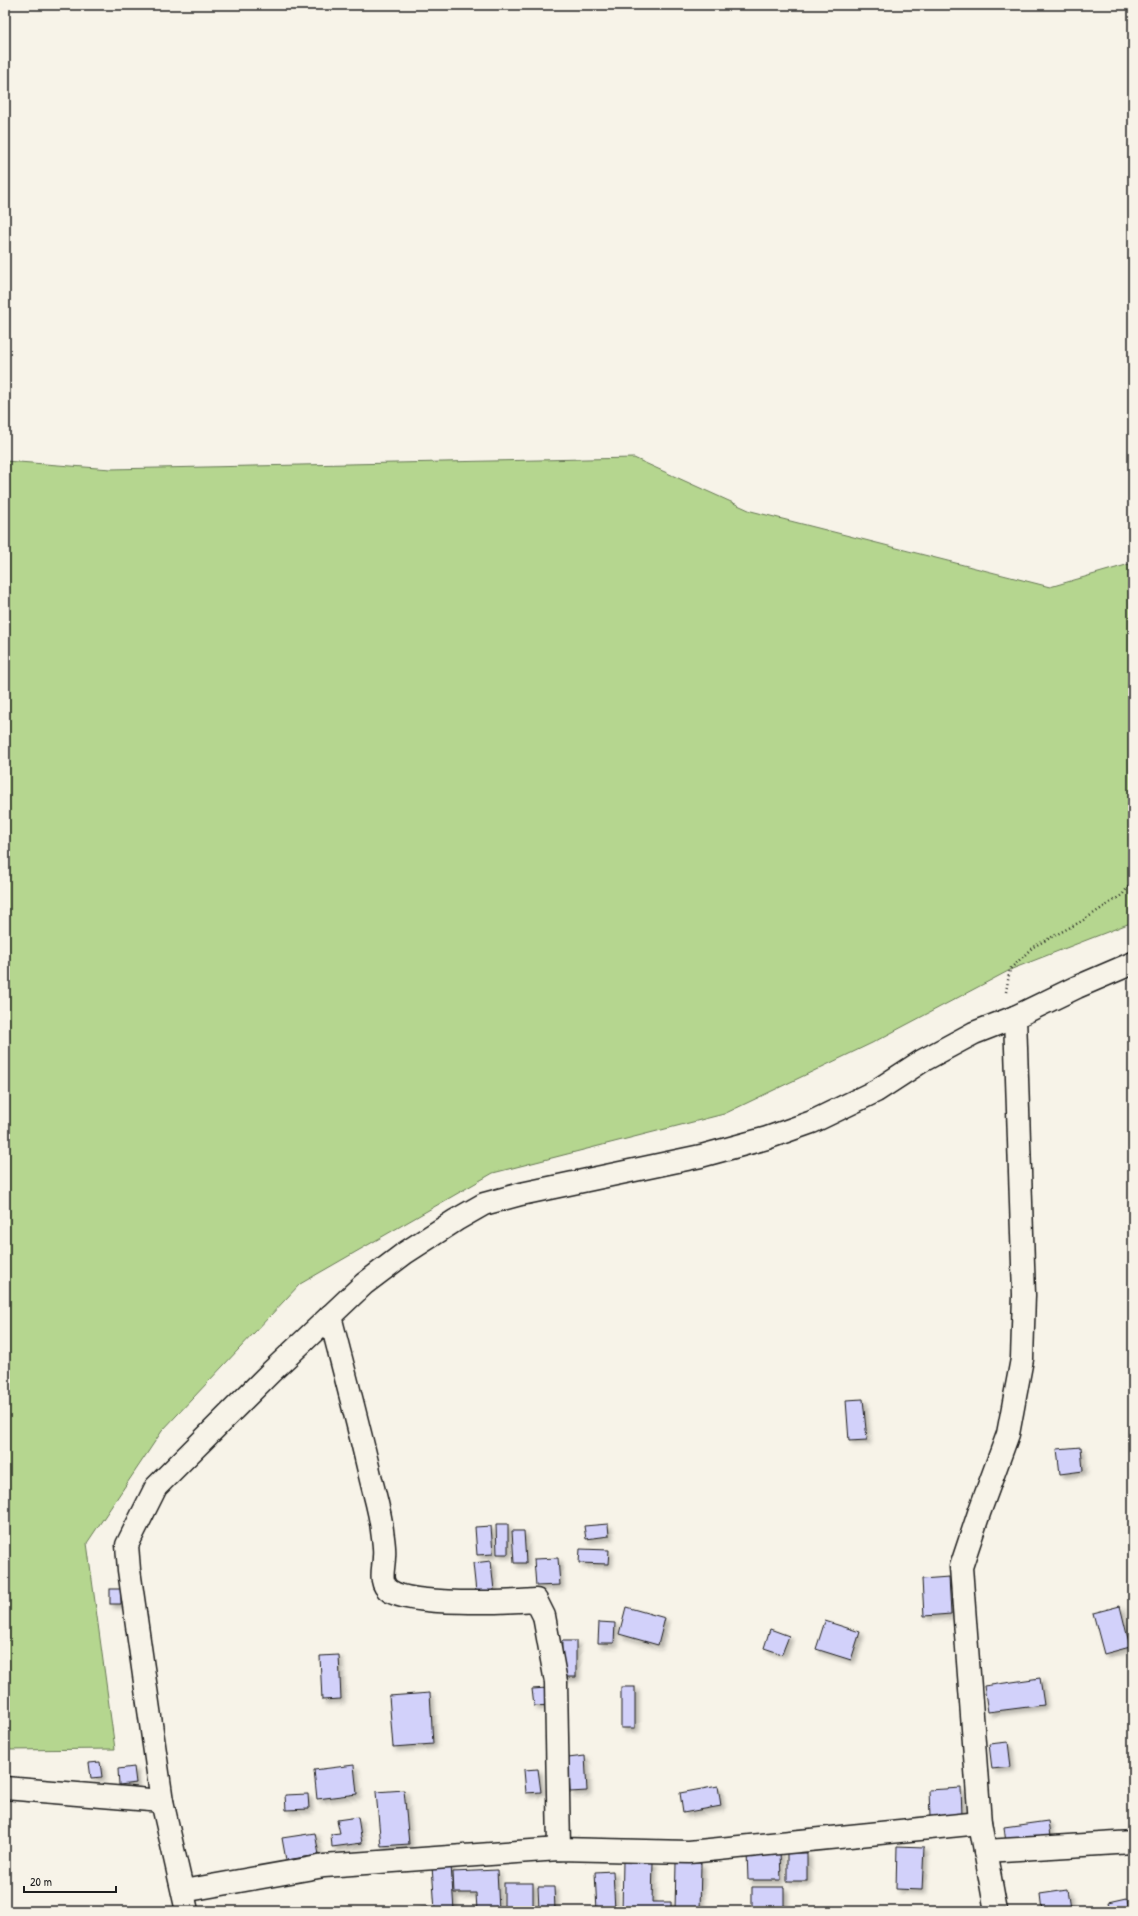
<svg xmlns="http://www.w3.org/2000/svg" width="1138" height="1916" font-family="'Patrick Hand',sans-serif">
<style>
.green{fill:#b5d68f;stroke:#687956}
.building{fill:#d2d1fa;stroke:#1c1c1c;filter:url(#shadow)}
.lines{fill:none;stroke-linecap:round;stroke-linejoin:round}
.minor-casing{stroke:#1c1c1c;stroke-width:25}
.path{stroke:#1c1c1c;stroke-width:2.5;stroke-dasharray:1 3;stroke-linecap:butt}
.minor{stroke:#f7f3e8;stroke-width:22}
</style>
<defs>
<filter id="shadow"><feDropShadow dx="3.5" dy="3.5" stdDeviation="2" flood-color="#0004"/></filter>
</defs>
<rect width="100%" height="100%" fill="#f7f3e8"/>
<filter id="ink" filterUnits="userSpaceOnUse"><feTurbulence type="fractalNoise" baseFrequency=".025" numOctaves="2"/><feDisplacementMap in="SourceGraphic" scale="8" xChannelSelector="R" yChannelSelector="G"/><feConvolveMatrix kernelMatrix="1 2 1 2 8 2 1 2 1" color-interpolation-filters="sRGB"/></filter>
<g filter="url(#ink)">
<path class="green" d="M 634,458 L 751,511 L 1050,587 L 1133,563 L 1133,922 L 1012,969 L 872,1043 L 724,1114 L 493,1173 L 300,1284 L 162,1431 L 87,1543 L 115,1749 L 5,1750 L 5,461 L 111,469 Z"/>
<g class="building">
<path d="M 863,1399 L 867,1440 L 849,1441 L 846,1400 Z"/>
<path d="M 1081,1447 L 1083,1471 L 1060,1474 L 1057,1449 Z"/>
<path d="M 496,1524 L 508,1524 L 508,1554 L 497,1554 Z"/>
<path d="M 608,1524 L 609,1536 L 586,1539 L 584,1526 Z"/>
<path d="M 491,1526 L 493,1554 L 477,1555 L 475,1527 Z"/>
<path d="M 512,1531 L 524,1531 L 526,1563 L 514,1563 Z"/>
<path d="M 580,1549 L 609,1550 L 608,1564 L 579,1563 Z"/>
<path d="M 558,1558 L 560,1585 L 536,1586 L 534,1559 Z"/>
<path d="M 491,1561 L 494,1591 L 476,1592 L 473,1563 Z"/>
<path d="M 949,1577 L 951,1614 L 924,1616 L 922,1579 Z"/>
<rect x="110" y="1589" width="11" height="15"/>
<path d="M 1120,1606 L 1130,1647 L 1104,1654 L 1093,1613 Z"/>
<path d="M 626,1607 L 665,1618 L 658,1645 L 619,1634 Z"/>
<path d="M 825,1621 L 860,1632 L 851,1660 L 816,1649 Z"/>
<path d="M 599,1622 L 615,1623 L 614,1643 L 598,1643 Z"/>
<path d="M 770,1629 L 789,1636 L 782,1654 L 764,1648 Z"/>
<path d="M 562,1641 L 576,1641 L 576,1677 L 561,1677 Z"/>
<path d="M 339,1655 L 341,1699 L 322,1700 L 320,1656 Z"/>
<path d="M 1040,1678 L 1044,1705 L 988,1712 L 984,1686 Z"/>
<rect x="621" y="1687" width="14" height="41"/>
<path d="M 548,1688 L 550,1705 L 534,1706 L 532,1689 Z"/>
<path d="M 430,1693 L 433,1744 L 393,1747 L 389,1696 Z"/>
<path d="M 1008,1742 L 1011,1767 L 992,1769 L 989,1744 Z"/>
<path d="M 585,1756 L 587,1791 L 570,1792 L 568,1758 Z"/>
<path d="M 100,1762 L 102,1777 L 91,1778 L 89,1763 Z"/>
<path d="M 354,1765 L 357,1794 L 317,1799 L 314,1770 Z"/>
<path d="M 134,1767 L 136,1783 L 119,1785 L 118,1769 Z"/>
<path d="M 538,1769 L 541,1792 L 526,1793 L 524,1770 Z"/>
<path d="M 718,1786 L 721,1806 L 683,1813 L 680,1793 Z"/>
<path d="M 961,1788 L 962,1816 L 930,1817 L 929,1790 Z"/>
<path d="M 404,1790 L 409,1844 L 381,1846 L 376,1792 Z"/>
<path d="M 308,1794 L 309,1809 L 286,1810 L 285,1795 Z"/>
<path d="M 358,1817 L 362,1843 L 332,1847 L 331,1834 L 340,1833 L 337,1820 Z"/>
<path d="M 1048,1821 L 1050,1837 L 1006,1843 L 1004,1827 Z"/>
<path d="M 315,1833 L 319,1855 L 286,1860 L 282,1838 Z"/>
<path d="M 897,1846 L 924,1847 L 922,1890 L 896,1889 Z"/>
<path d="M 747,1851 L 780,1851 L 781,1880 L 748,1880 Z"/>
<rect x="787" y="1853" width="20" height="28"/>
<path d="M 623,1862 L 653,1862 L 652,1902 L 671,1902 L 671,1911 L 622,1911 Z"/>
<path d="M 676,1863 L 701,1863 L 700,1911 L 675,1911 Z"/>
<path d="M 451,1865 L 454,1911 L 435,1911 L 432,1866 Z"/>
<path d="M 497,1870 L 499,1911 L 477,1911 L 476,1893 L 454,1893 L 453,1872 Z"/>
<path d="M 613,1871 L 615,1911 L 597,1911 L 595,1872 Z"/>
<rect x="504" y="1883" width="29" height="26"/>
<path d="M 538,1887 L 554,1887 L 555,1910 L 539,1910 Z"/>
<path d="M 752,1887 L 784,1887 L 784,1908 L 752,1909 Z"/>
<path d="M 1067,1890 L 1070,1910 L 1042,1911 L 1040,1894 Z"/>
<path d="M 1127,1898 L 1129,1911 L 1111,1911 L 1109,1902 Z"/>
<path d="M 428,1907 L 429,1911 L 398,1911 Z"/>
</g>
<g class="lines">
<g class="minor-casing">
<g id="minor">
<path d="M 330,1316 C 343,1367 357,1419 369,1471 C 373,1490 380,1510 382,1530 C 383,1539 385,1548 384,1557 C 384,1568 378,1583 390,1591 C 412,1606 507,1602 536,1600 L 544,1616 L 556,1682 L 559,1849"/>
<path d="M 5,1788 L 162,1801"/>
<path d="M 985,1851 L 1133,1842"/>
<path d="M 183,1891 L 324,1866 L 559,1849 L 689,1852 L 980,1823"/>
<path d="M 187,1911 L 162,1801 L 129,1570 L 127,1545 L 156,1487 L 271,1372 L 364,1284 L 405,1253 L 456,1220 L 484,1204 L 521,1194 L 701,1156 L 767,1138 L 812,1122 L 876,1091 L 922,1061 L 974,1033 L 1015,1017 L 1077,987 L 1133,963"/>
<path d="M 996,1911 L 980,1823 L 961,1567 L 979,1513 L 1008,1434 L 1022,1359 L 1024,1295 L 1015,1017"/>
</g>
</g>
<path class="path" d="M 1006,992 L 1010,969 L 1033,947 L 1082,921 L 1122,895 L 1133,881"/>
<use href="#minor" class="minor"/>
</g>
</g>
<rect width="1138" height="1916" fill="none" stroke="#f7f3e8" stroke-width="20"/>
<rect x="10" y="10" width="1118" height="1896" fill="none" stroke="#1c1c1c" stroke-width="1.5" filter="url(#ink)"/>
<path d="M24 1886v6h92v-6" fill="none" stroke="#1c1c1c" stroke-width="2"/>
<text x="30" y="1886" font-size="12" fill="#1c1c1c" stroke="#f7f3e8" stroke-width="3" paint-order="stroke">20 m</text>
</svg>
